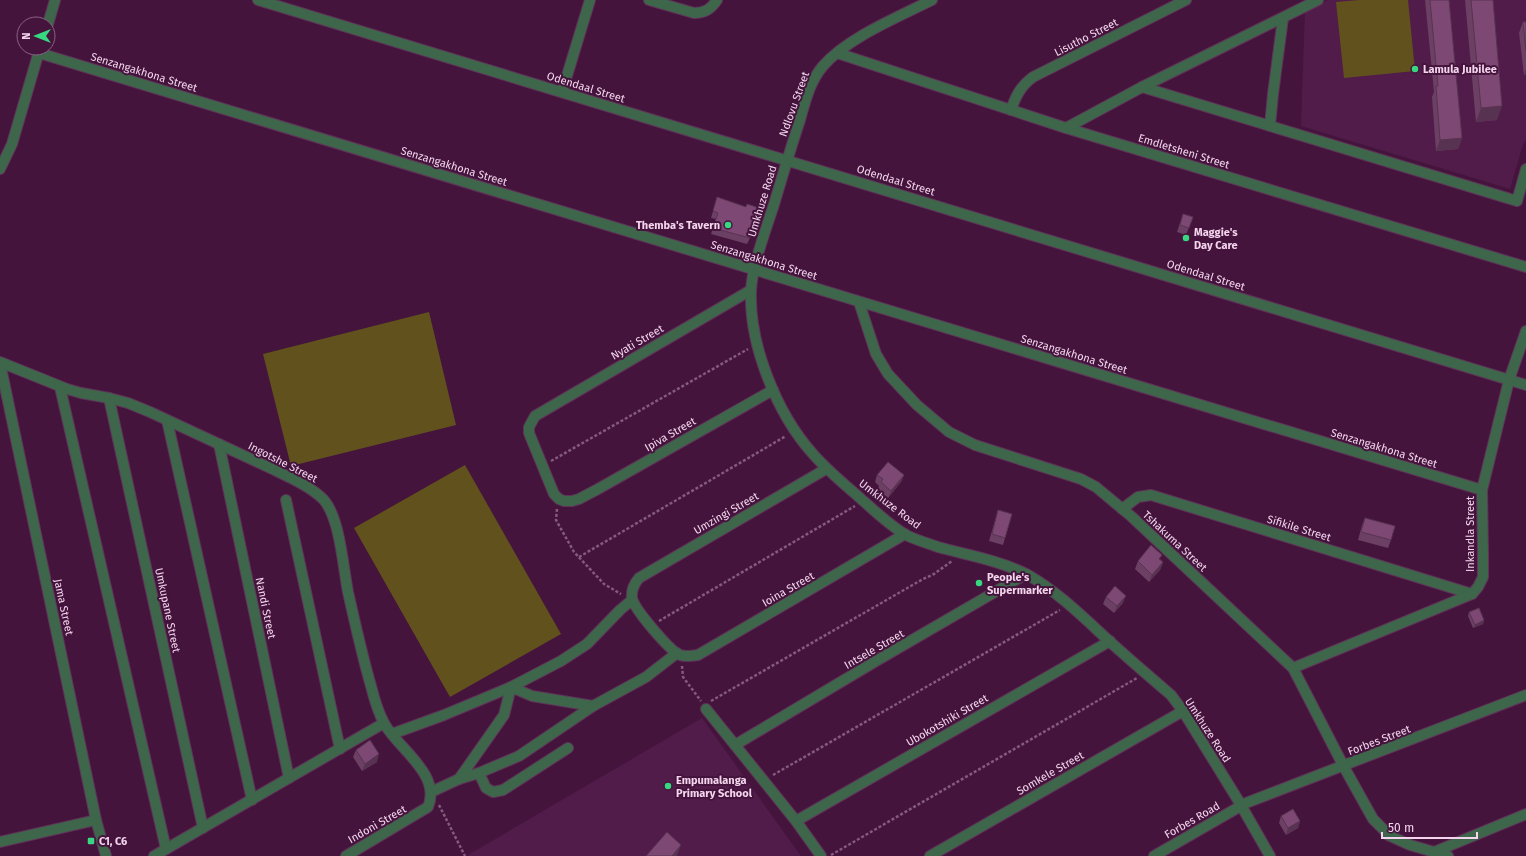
<svg xmlns="http://www.w3.org/2000/svg" width="1526" height="856" font-family="'Fira Sans',sans-serif">
<style>
.built{fill:#511c4a}
.pitch{fill:#61521d}
.lines{fill:none;stroke-linecap:round;stroke-linejoin:round}
.minor-casing{stroke:#603359;stroke-width:12}
.path{stroke:#845a7d;stroke-width:2.5;stroke-dasharray:3 2;stroke-linecap:butt}
.minor{stroke:#3d664a;stroke-width:10}
.wall{fill:#6c3f64}
.shaded-wall{fill:#583351}
.building{fill:#7d4974;stroke:#583351}
.poi-dot{fill:#38d880;stroke:#44143d;stroke-width:1.5}
.labels{text-anchor:middle;stroke-width:4;stroke-linejoin:round;paint-order:stroke}
.street-label{font-size:11px;fill:#f4d5ed;stroke:#44143d}
.poi-label{font-size:11px;font-weight:bold;fill:#f4d5ed;stroke:#44143d;text-anchor:start}
</style>
<rect width="100%" height="100%" fill="#44143d"/>
<g class="built">
<path d="M 1328,0 L 1526,0 L 1526,140 L 1523,144 L 1510,189 L 1301,126 L 1305,11 Z"/>
<path d="M 702,718 L 801,856 L 469,856 L 468,855 Z"/>
</g>
<g class="pitch">
<path d="M 1359,0 L 1408,0 L 1415,71 L 1344,78 L 1336,2 Z"/>
<path d="M 429,312 L 456,425 L 291,466 L 263,354 Z"/>
<path d="M 465,465 L 561,634 L 450,697 L 354,528 Z"/>
</g>
<g class="lines">
<g class="minor-casing">
<g id="minor">
<path d="M 258,0 L 1526,385"/>
<path d="M 649,0 L 694,13 C 705,13 711,9 717,0"/>
<path d="M 932,0 C 898,17 847,38 823,66 C 810,81 805,102 800,120 C 791,147 783,174 775,201 C 767,227 752,265 751,291 C 749,345 777,414 813,454 C 827,470 844,484 860,498 C 874,510 889,525 906,535 C 916,540 927,543 938,547 C 967,555 1002,561 1028,575 C 1058,592 1083,617 1108,640 C 1129,659 1150,677 1171,695 L 1183,711 L 1238,800 L 1270,856"/>
<path d="M 48,24 L 55,0"/>
<path d="M 39,53 L 1482,490"/>
<path d="M 837,53 L 1066,128 L 1526,267"/>
<path d="M 1142,87 L 1517,201 L 1526,169"/>
<path d="M 562,92 L 590,0"/>
<path d="M 1011,110 C 1016,95 1021,86 1033,77 L 1186,0"/>
<path d="M 1270,126 L 1273,94 L 1283,18"/>
<path d="M 1066,128 L 1142,87 L 1318,0"/>
<path d="M 0,169 L 12,144 L 40,48"/>
<path d="M 751,290 L 535,416 L 529,427 L 529,433 L 554,494 L 559,499 L 564,501 L 572,501 L 579,499 L 598,489 L 773,390"/>
<path d="M 859,302 L 876,354 L 888,374 L 917,405 L 949,432 L 975,445 L 1081,479 L 1096,487 L 1132,517 L 1293,668 L 1344,767 L 1373,819 L 1383,829 L 1388,835 L 1410,845 L 1448,856"/>
<path d="M 0,362 L 67,389 L 81,393 L 109,398 L 128,403 L 150,412 C 189,430 227,448 266,466 C 284,475 309,485 323,499 C 340,517 343,567 348,592 C 355,623 362,655 371,686 C 374,698 378,712 384,723 C 397,748 442,774 428,807 L 346,856"/>
<path d="M 0,363 L 96,820 L 106,856"/>
<path d="M 60,387 L 166,849"/>
<path d="M 109,398 L 203,828"/>
<path d="M 167,420 L 252,800"/>
<path d="M 219,444 L 289,778"/>
<path d="M 826,469 L 639,578 C 634,584 631,590 632,598 C 634,609 670,651 680,655 C 686,657 692,656 698,655 L 905,534"/>
<path d="M 286,500 L 340,749"/>
<path d="M 1122,509 L 1138,497 L 1151,495 L 1472,594"/>
<path d="M 1293,668 L 1472,594 L 1478,587 L 1483,577 L 1483,552 L 1482,490 L 1509,380 L 1526,331"/>
<path d="M 706,709 L 796,821 L 821,856"/>
<path d="M 392,734 L 444,715 L 511,687 L 561,661 L 587,644 L 620,610 L 632,600"/>
<path d="M 735,745 L 876,661 L 1026,574"/>
<path d="M 479,773 L 486,788 L 493,792 L 503,790 L 568,748"/>
<path d="M 459,779 L 504,715 L 511,687 L 532,696 L 593,706"/>
<path d="M 431,792 L 459,779 L 479,773 L 519,756 L 593,706 L 646,677 L 677,653"/>
<path d="M 796,821 L 1110,641"/>
<path d="M 0,842 L 96,820"/>
<path d="M 1434,852 L 1526,814"/>
<path d="M 154,856 L 384,723"/>
<path d="M 930,856 L 1183,711"/>
<path d="M 1154,856 L 1246,803 L 1526,695"/>
</g>
</g>
<g class="path">
<path d="M 551,461 L 748,349"/>
<path d="M 557,509 L 556,520 L 574,552 L 604,584 L 621,594"/>
<path d="M 579,557 L 786,436"/>
<path d="M 659,621 L 855,506"/>
<path d="M 682,666 L 683,677 L 701,701"/>
<path d="M 711,701 L 923,579 L 934,574 L 952,561"/>
<path d="M 773,775 L 1060,610"/>
<path d="M 439,805 L 465,856"/>
<path d="M 831,855 L 1137,678"/>
</g>
<use href="#minor" class="minor"/>
</g>
<g class="wall">
<path d="M 1425,0 L 1449,0 L 1462,138 L 1458,149 L 1436,151 L 1432,97 L 1434,92 Z"/>
<path d="M 1465,0 L 1493,0 L 1497,120 L 1476,122 Z"/>
<path d="M 1523,22 L 1526,22 L 1526,75 L 1524,75 L 1519,33 Z"/>
<path d="M 717,197 L 750,238 L 747,244 L 711,234 L 716,219 L 711,218 Z"/>
<path d="M 1183,214 L 1193,217 L 1186,235 L 1177,232 Z"/>
<path d="M 877,475 L 904,475 L 901,482 L 888,498 L 878,489 L 879,486 L 875,482 Z"/>
<path d="M 998,510 L 1005,538 L 1003,545 L 989,541 Z"/>
<path d="M 1365,518 L 1391,540 L 1388,548 L 1358,540 L 1362,525 Z"/>
<path d="M 1160,559 L 1163,562 L 1160,570 L 1149,582 L 1135,569 L 1138,561 Z"/>
<path d="M 1106,597 L 1123,603 L 1114,613 L 1103,604 Z"/>
<path d="M 1469,612 L 1484,620 L 1483,624 L 1473,628 L 1468,616 Z"/>
<path d="M 356,750 L 377,762 L 362,771 L 353,757 Z"/>
<path d="M 1281,816 L 1300,821 L 1298,828 L 1286,835 L 1279,823 Z"/>
</g>
<g class="shaded-wall">
<path d="M 1526,69 L 1526,75 L 1524,75 Z"/>
<path d="M 1502,106 L 1497,120 L 1476,122 L 1481,108 Z"/>
<path d="M 1462,138 L 1458,149 L 1436,151 L 1440,140 Z"/>
<path d="M 904,475 L 901,482 L 888,498 L 891,491 Z"/>
<path d="M 1163,562 L 1160,570 L 1149,582 L 1152,575 Z"/>
<path d="M 1126,596 L 1123,603 L 1114,613 L 1117,606 Z"/>
<path d="M 1484,620 L 1483,624 L 1473,628 L 1475,625 Z"/>
<path d="M 379,754 L 377,762 L 362,771 L 365,764 Z"/>
<path d="M 1300,821 L 1298,828 L 1286,835 L 1288,828 Z"/>
<path d="M 681,845 L 677,856 L 672,856 Z"/>
</g>
<g class="building">
<path d="M 1430,0 L 1449,0 L 1462,138 L 1440,140 L 1436,86 L 1438,86 Z"/>
<path d="M 1471,0 L 1493,0 L 1502,106 L 1481,108 Z"/>
<path d="M 1523,22 L 1526,22 L 1526,51 Z"/>
<path d="M 717,197 L 746,207 L 747,204 L 759,208 L 750,238 L 713,228 L 718,213 L 713,211 Z"/>
<path d="M 1183,214 L 1193,217 L 1189,228 L 1180,225 Z"/>
<path d="M 888,462 L 904,475 L 891,491 L 881,482 L 883,479 L 877,475 Z"/>
<path d="M 998,510 L 1012,514 L 1005,538 L 992,534 Z"/>
<path d="M 1365,518 L 1395,526 L 1391,540 L 1361,532 Z"/>
<path d="M 1151,545 L 1162,555 L 1159,559 L 1163,562 L 1152,575 L 1138,561 Z"/>
<path d="M 1115,586 L 1126,596 L 1117,606 L 1106,597 Z"/>
<path d="M 1479,608 L 1484,620 L 1475,625 L 1469,612 Z"/>
<path d="M 370,740 L 379,754 L 365,764 L 356,750 Z"/>
<path d="M 1293,809 L 1300,821 L 1288,828 L 1281,816 Z"/>
<path d="M 667,832 L 681,845 L 672,856 L 646,856 Z"/>
</g>
<g class="poi-dot">
<circle cx="1415" cy="69" r="4"/>
<circle cx="728" cy="225" r="4"/>
<circle cx="1186" cy="238" r="4"/>
<circle cx="979" cy="583" r="4"/>
<circle cx="668" cy="786" r="4"/>
<rect x="87" y="837" width="8" height="8" rx="2"/>
</g>
<g class="labels">
<g class="street-label">
<text transform="translate(1086 37) rotate(-27)" y="4">Lisutho Street</text>
<text transform="translate(144 72) rotate(17)" y="4">Senzangakhona Street</text>
<text transform="translate(586 87) rotate(17)" y="4">Odendaal Street</text>
<text transform="translate(794 104) rotate(-70)" y="4">Ndlovu Street</text>
<text transform="translate(1184 151) rotate(17)" y="4">Emdletsheni Street</text>
<text transform="translate(454 166) rotate(17)" y="4">Senzangakhona Street</text>
<text transform="translate(896 180) rotate(17)" y="4">Odendaal Street</text>
<text transform="translate(762 201) rotate(-73)" y="4">Umkhuze Road</text>
<text transform="translate(764 260) rotate(17)" y="4">Senzangakhona Street</text>
<text transform="translate(1206 275) rotate(17)" y="4">Odendaal Street</text>
<text transform="translate(637 342) rotate(-30)" y="4">Nyati Street</text>
<text transform="translate(1074 354) rotate(17)" y="4">Senzangakhona Street</text>
<text transform="translate(670 434) rotate(-30)" y="4">Ipiva Street</text>
<text transform="translate(1384 448) rotate(17)" y="4">Senzangakhona Street</text>
<text transform="translate(283 462) rotate(27)" y="4">Ingotshe Street</text>
<text transform="translate(890 504) rotate(37)" y="4">Umkhuze Road</text>
<text transform="translate(726 513) rotate(-30)" y="4">Umzingi Street</text>
<text transform="translate(1299 528) rotate(17)" y="4">Sifikile Street</text>
<text transform="translate(1470 534) rotate(-90)" y="4">Inkandla Street</text>
<text transform="translate(1175 541) rotate(43)" y="4">Tshakuma Street</text>
<text transform="translate(788 589) rotate(-30)" y="4">Ioina Street</text>
<text transform="translate(64 607) rotate(78)" y="4">Jama Street</text>
<text transform="translate(266 608) rotate(78)" y="4">Nandi Street</text>
<text transform="translate(168 610) rotate(78)" y="4">Umkupane Street</text>
<text transform="translate(874 649) rotate(-30)" y="4">Intsele Street</text>
<text transform="translate(947 720) rotate(-30)" y="4">Ubokotshiki Street</text>
<text transform="translate(1208 730) rotate(57)" y="4">Umkhuze Road</text>
<text transform="translate(1379 740) rotate(-21)" y="4">Forbes Street</text>
<text transform="translate(1050 773) rotate(-30)" y="4">Somkele Street</text>
<text transform="translate(1192 820) rotate(-30)" y="4">Forbes Road</text>
<text transform="translate(377 824) rotate(-30)" y="4">Indoni Street</text>
</g>
<g class="poi-label">
<text x="1423" y="73">Lamula Jubilee</text>
<text x="720" y="229" text-anchor="end">Themba's Tavern</text>
<text x="1194" y="236">Maggie's<tspan x="1194" dy="13">Day Care</tspan></text>
<text x="987" y="581">People's<tspan x="987" dy="13">Supermarker</tspan></text>
<text x="676" y="784">Empumalanga<tspan x="676" dy="13">Primary School</tspan></text>
<text x="99" y="845">C1, C6</text>
</g>
</g>
<g transform="translate(36 36) rotate(270)"><circle r="19" fill="#44143d" stroke="#8a6183"/>
<path d="M0-3L7 15L0 10L-7 15Z" fill="#38d880"/>
<text y="-6" font-size="11" font-weight="bold" text-anchor="middle" fill="#f4d5ed">N</text>
</g>
<path d="M1382 832v6h95v-6" fill="none" stroke="#f4d5ed" stroke-width="2"/>
<text x="1388" y="832" font-size="12" fill="#f4d5ed" stroke="#44143d" stroke-width="3" paint-order="stroke">50 m</text>
</svg>
